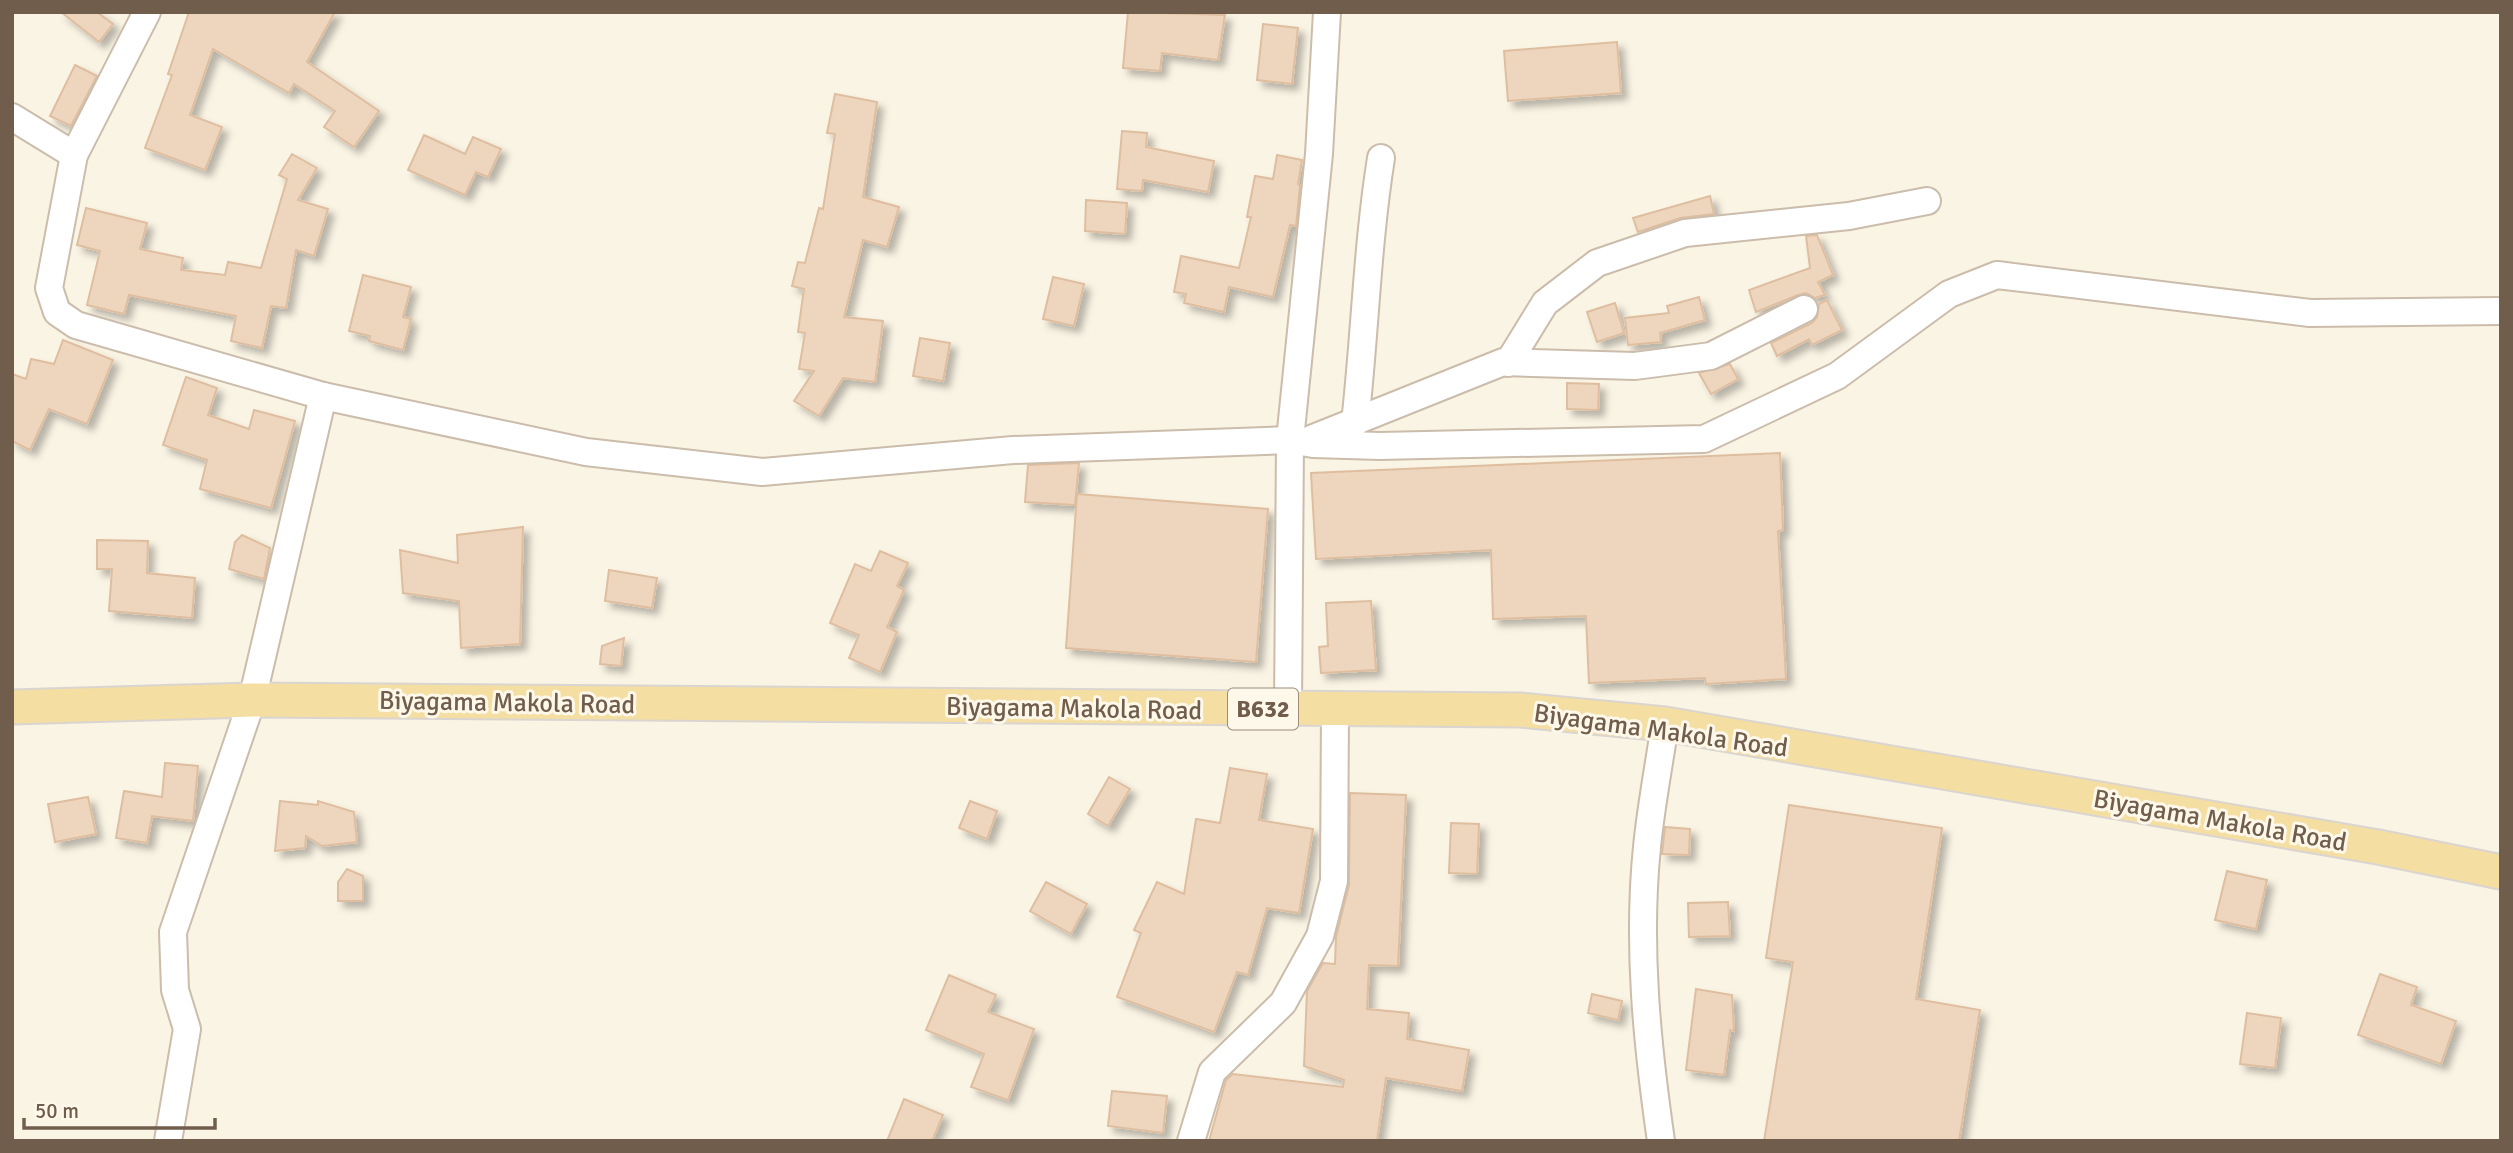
<svg xmlns="http://www.w3.org/2000/svg" width="2513" height="1153" font-family="Signika,sans-serif">
<style>
.building{fill:#eed6be;stroke:#dfbea0;stroke-width:2;filter:url(#shadow)}
.lines{fill:none;stroke-linecap:round;stroke-linejoin:round}
.minor-casing{stroke:#cbbcab;stroke-width:30}
.major-casing{stroke:#dad5d0;stroke-width:37}
.minor{stroke:#fff;stroke-width:26}
.major{stroke:#f4dea1;stroke-width:33}
.labels{text-anchor:middle;stroke-width:6;stroke-linejoin:round;paint-order:stroke}
.shield{fill:#fdf8ea;stroke:#9b8c7b;stroke-width:2}
.shield-label{font-size:24px;font-weight:bold;fill:#715d4c}
.street-label{font-size:26px;fill:#715d4c;stroke:#fdf8ea}
</style>
<defs>
<filter id="shadow"><feDropShadow dx="6" dy="6" stdDeviation="3.5" flood-color="#0004"/></filter>
</defs>
<rect width="100%" height="100%" fill="#faf4e4"/>
<g class="building">
<path d="M 61,12 L 97,12 L 113,24 L 99,42 Z"/>
<path d="M 189,12 L 335,12 L 307,62 L 379,111 L 354,147 L 324,127 L 335,111 L 294,84 L 289,93 L 213,49 L 190,115 L 222,127 L 205,170 L 145,148 L 172,75 L 168,74 Z"/>
<path d="M 1128,12 L 1225,15 L 1218,60 L 1162,53 L 1160,71 L 1123,68 Z"/>
<path d="M 1263,24 L 1298,28 L 1292,84 L 1257,80 Z"/>
<path d="M 1617,42 L 1621,93 L 1508,101 L 1504,51 Z"/>
<path d="M 75,65 L 97,76 L 71,126 L 50,116 Z"/>
<path d="M 835,94 L 877,102 L 863,197 L 899,207 L 887,247 L 863,240 L 844,317 L 883,321 L 875,382 L 843,378 L 819,416 L 794,401 L 814,371 L 799,369 L 805,333 L 798,332 L 804,289 L 792,286 L 798,262 L 805,263 L 819,208 L 823,209 L 835,134 L 827,133 Z"/>
<path d="M 1122,131 L 1147,133 L 1146,147 L 1214,161 L 1208,192 L 1143,180 L 1142,191 L 1117,189 Z"/>
<path d="M 424,135 L 465,154 L 473,137 L 501,149 L 488,177 L 476,172 L 465,195 L 408,170 Z"/>
<path d="M 292,154 L 317,168 L 298,200 L 328,209 L 314,256 L 296,250 L 286,308 L 271,306 L 262,348 L 231,341 L 236,316 L 129,295 L 124,314 L 87,305 L 100,251 L 77,245 L 86,208 L 147,223 L 140,249 L 183,258 L 181,270 L 225,275 L 228,262 L 261,268 L 287,179 L 279,175 Z"/>
<path d="M 1277,155 L 1302,160 L 1298,184 L 1300,185 L 1296,226 L 1290,225 L 1273,297 L 1229,287 L 1224,312 L 1184,303 L 1186,294 L 1174,292 L 1181,256 L 1239,268 L 1251,217 L 1247,217 L 1255,176 L 1273,179 Z"/>
<path d="M 1710,196 L 1714,214 L 1680,218 L 1638,232 L 1633,218 Z"/>
<path d="M 1086,200 L 1127,203 L 1125,234 L 1085,231 Z"/>
<path d="M 1817,235 L 1833,275 L 1818,282 L 1825,295 L 1815,298 L 1806,293 L 1798,295 L 1756,312 L 1749,290 L 1810,268 L 1806,236 Z"/>
<path d="M 363,275 L 411,287 L 403,317 L 411,319 L 403,350 L 369,341 L 370,336 L 349,331 Z"/>
<path d="M 1053,277 L 1084,284 L 1074,326 L 1043,319 Z"/>
<path d="M 1699,297 L 1705,320 L 1660,333 L 1661,342 L 1628,345 L 1625,318 L 1669,313 L 1667,306 Z"/>
<path d="M 1827,300 L 1842,330 L 1812,345 L 1809,339 L 1777,356 L 1771,343 L 1812,323 L 1817,317 L 1819,304 Z"/>
<path d="M 1615,303 L 1624,333 L 1597,342 L 1587,312 Z"/>
<path d="M 920,338 L 950,343 L 943,381 L 913,376 Z"/>
<path d="M 63,340 L 113,360 L 87,424 L 49,409 L 30,450 L 12,441 L 12,374 L 26,379 L 31,359 L 54,364 Z"/>
<path d="M 1730,364 L 1738,379 L 1711,394 L 1699,373 Z"/>
<path d="M 186,377 L 217,388 L 208,415 L 249,429 L 254,410 L 295,421 L 271,508 L 200,489 L 207,460 L 163,445 Z"/>
<path d="M 1567,383 L 1599,384 L 1598,410 L 1567,409 Z"/>
<path d="M 1780,453 L 1783,530 L 1778,531 L 1786,679 L 1706,684 L 1705,678 L 1589,683 L 1586,616 L 1493,619 L 1491,550 L 1316,559 L 1311,473 Z"/>
<path d="M 1079,463 L 1075,505 L 1025,502 L 1028,465 Z"/>
<path d="M 1077,494 L 1268,509 L 1256,662 L 1066,648 Z"/>
<path d="M 523,527 L 520,644 L 461,648 L 459,601 L 403,593 L 400,550 L 458,563 L 457,535 Z"/>
<path d="M 242,535 L 270,548 L 264,579 L 229,569 L 235,542 Z"/>
<path d="M 97,540 L 148,541 L 147,573 L 195,578 L 192,618 L 109,611 L 112,569 L 97,569 Z"/>
<path d="M 880,551 L 908,563 L 897,586 L 904,590 L 887,627 L 897,632 L 880,672 L 849,658 L 859,635 L 830,623 L 855,564 L 871,571 Z"/>
<path d="M 609,570 L 657,578 L 652,608 L 605,601 Z"/>
<path d="M 1371,601 L 1376,670 L 1321,673 L 1319,647 L 1328,646 L 1326,603 Z"/>
<path d="M 624,638 L 621,666 L 600,664 L 602,646 Z"/>
<path d="M 165,763 L 198,766 L 193,821 L 152,816 L 147,843 L 116,838 L 124,791 L 162,797 Z"/>
<path d="M 1230,768 L 1267,774 L 1259,820 L 1313,829 L 1299,913 L 1267,908 L 1248,975 L 1237,972 L 1214,1032 L 1117,997 L 1141,933 L 1134,930 L 1157,882 L 1184,894 L 1196,819 L 1220,823 Z"/>
<path d="M 1109,777 L 1130,789 L 1108,826 L 1088,814 Z"/>
<path d="M 1350,793 L 1406,795 L 1398,966 L 1369,965 L 1367,1009 L 1409,1013 L 1407,1039 L 1469,1050 L 1462,1091 L 1386,1078 L 1377,1141 L 1209,1141 L 1226,1080 L 1233,1074 L 1343,1087 L 1344,1080 L 1304,1066 L 1307,991 L 1323,963 L 1335,964 L 1336,937 L 1349,885 Z"/>
<path d="M 88,797 L 96,834 L 55,842 L 48,804 Z"/>
<path d="M 280,801 L 318,805 L 318,801 L 354,812 L 357,842 L 322,846 L 306,836 L 305,848 L 275,851 Z"/>
<path d="M 970,801 L 997,811 L 987,839 L 959,828 Z"/>
<path d="M 1789,805 L 1942,828 L 1916,999 L 1980,1010 L 1959,1141 L 1764,1141 L 1793,962 L 1766,958 Z"/>
<path d="M 1451,823 L 1479,824 L 1477,874 L 1449,873 Z"/>
<path d="M 1665,827 L 1690,829 L 1689,855 L 1662,854 Z"/>
<path d="M 347,869 L 363,876 L 363,901 L 338,901 L 338,882 Z"/>
<path d="M 2227,871 L 2267,880 L 2256,929 L 2215,920 Z"/>
<path d="M 1046,882 L 1087,904 L 1071,934 L 1030,911 Z"/>
<path d="M 1728,902 L 1730,936 L 1689,937 L 1688,903 Z"/>
<path d="M 2380,974 L 2417,987 L 2411,1005 L 2456,1021 L 2441,1064 L 2358,1035 Z"/>
<path d="M 949,975 L 996,995 L 988,1012 L 1034,1029 L 1008,1100 L 971,1087 L 984,1054 L 926,1030 Z"/>
<path d="M 1696,989 L 1732,995 L 1734,1031 L 1730,1030 L 1724,1075 L 1686,1070 Z"/>
<path d="M 1592,994 L 1622,1001 L 1618,1020 L 1588,1013 Z"/>
<path d="M 2247,1013 L 2281,1018 L 2275,1068 L 2240,1064 Z"/>
<path d="M 1112,1091 L 1167,1096 L 1163,1133 L 1108,1126 Z"/>
<path d="M 904,1099 L 943,1115 L 932,1141 L 887,1141 Z"/>
</g>
<g class="lines">
<g class="minor-casing">
<g id="minor">
<path d="M 147,12 L 74,155 L 49,288 L 57,312 L 76,325 L 323,396 L 586,452 L 762,472 L 1013,450 L 1290,440 L 1313,444 L 1380,446 L 1704,439 L 1837,376 L 1949,294 L 1997,275 L 2310,313 L 2501,311"/>
<path d="M 12,117 L 74,155"/>
<path d="M 1508,363 L 1545,303 L 1597,263 L 1685,233 L 1849,216 L 1927,201"/>
<path d="M 1355,423 C 1365,335 1367,246 1381,158"/>
<path d="M 1311,439 L 1503,362 L 1635,366 L 1711,356 L 1804,309"/>
<path d="M 1288,710 L 1290,440 L 1319,154 L 1327,12"/>
<path d="M 168,1141 L 187,1029 L 175,990 L 173,932 L 252,700 L 323,396"/>
<path d="M 1191,1141 L 1212,1072 L 1283,1003 L 1320,936 L 1334,881 L 1335,709"/>
<path d="M 1661,1141 C 1647,1044 1637,945 1647,847 C 1651,806 1659,765 1665,724"/>
</g>
</g>
<g class="major-casing">
<path id="major" d="M 12,707 L 252,700 L 1520,710 L 1665,724 L 2378,847 L 2501,872"/>
</g>
<use href="#minor" class="minor"/>
<use href="#major" class="major"/>
</g>
<g class="labels">
<rect class="shield" x="1228" y="688.5" width="70" height="41" rx="5"/>
<g class="shield-label">
<text x="1263" y="717">B632</text>
</g>
<g class="street-label">
<text transform="translate(507 702) rotate(1)" y="9">Biyagama Makola Road</text>
<text transform="translate(1074 708) rotate(1)" y="9">Biyagama Makola Road</text>
<text transform="translate(1661 730) rotate(8)" y="9">Biyagama Makola Road</text>
<text transform="translate(2220 820) rotate(10)" y="9">Biyagama Makola Road</text>
</g>
</g>
<rect width="2513" height="1153" fill="none" stroke="#715d4c" stroke-width="28"/>
<path d="M24 1118v10h191v-10" fill="none" stroke="#715d4c" stroke-width="3.5"/>
<text x="35" y="1118" font-size="21" fill="#715d4c" stroke="#fdf8ea" stroke-width="5" paint-order="stroke">50 m</text>
</svg>
